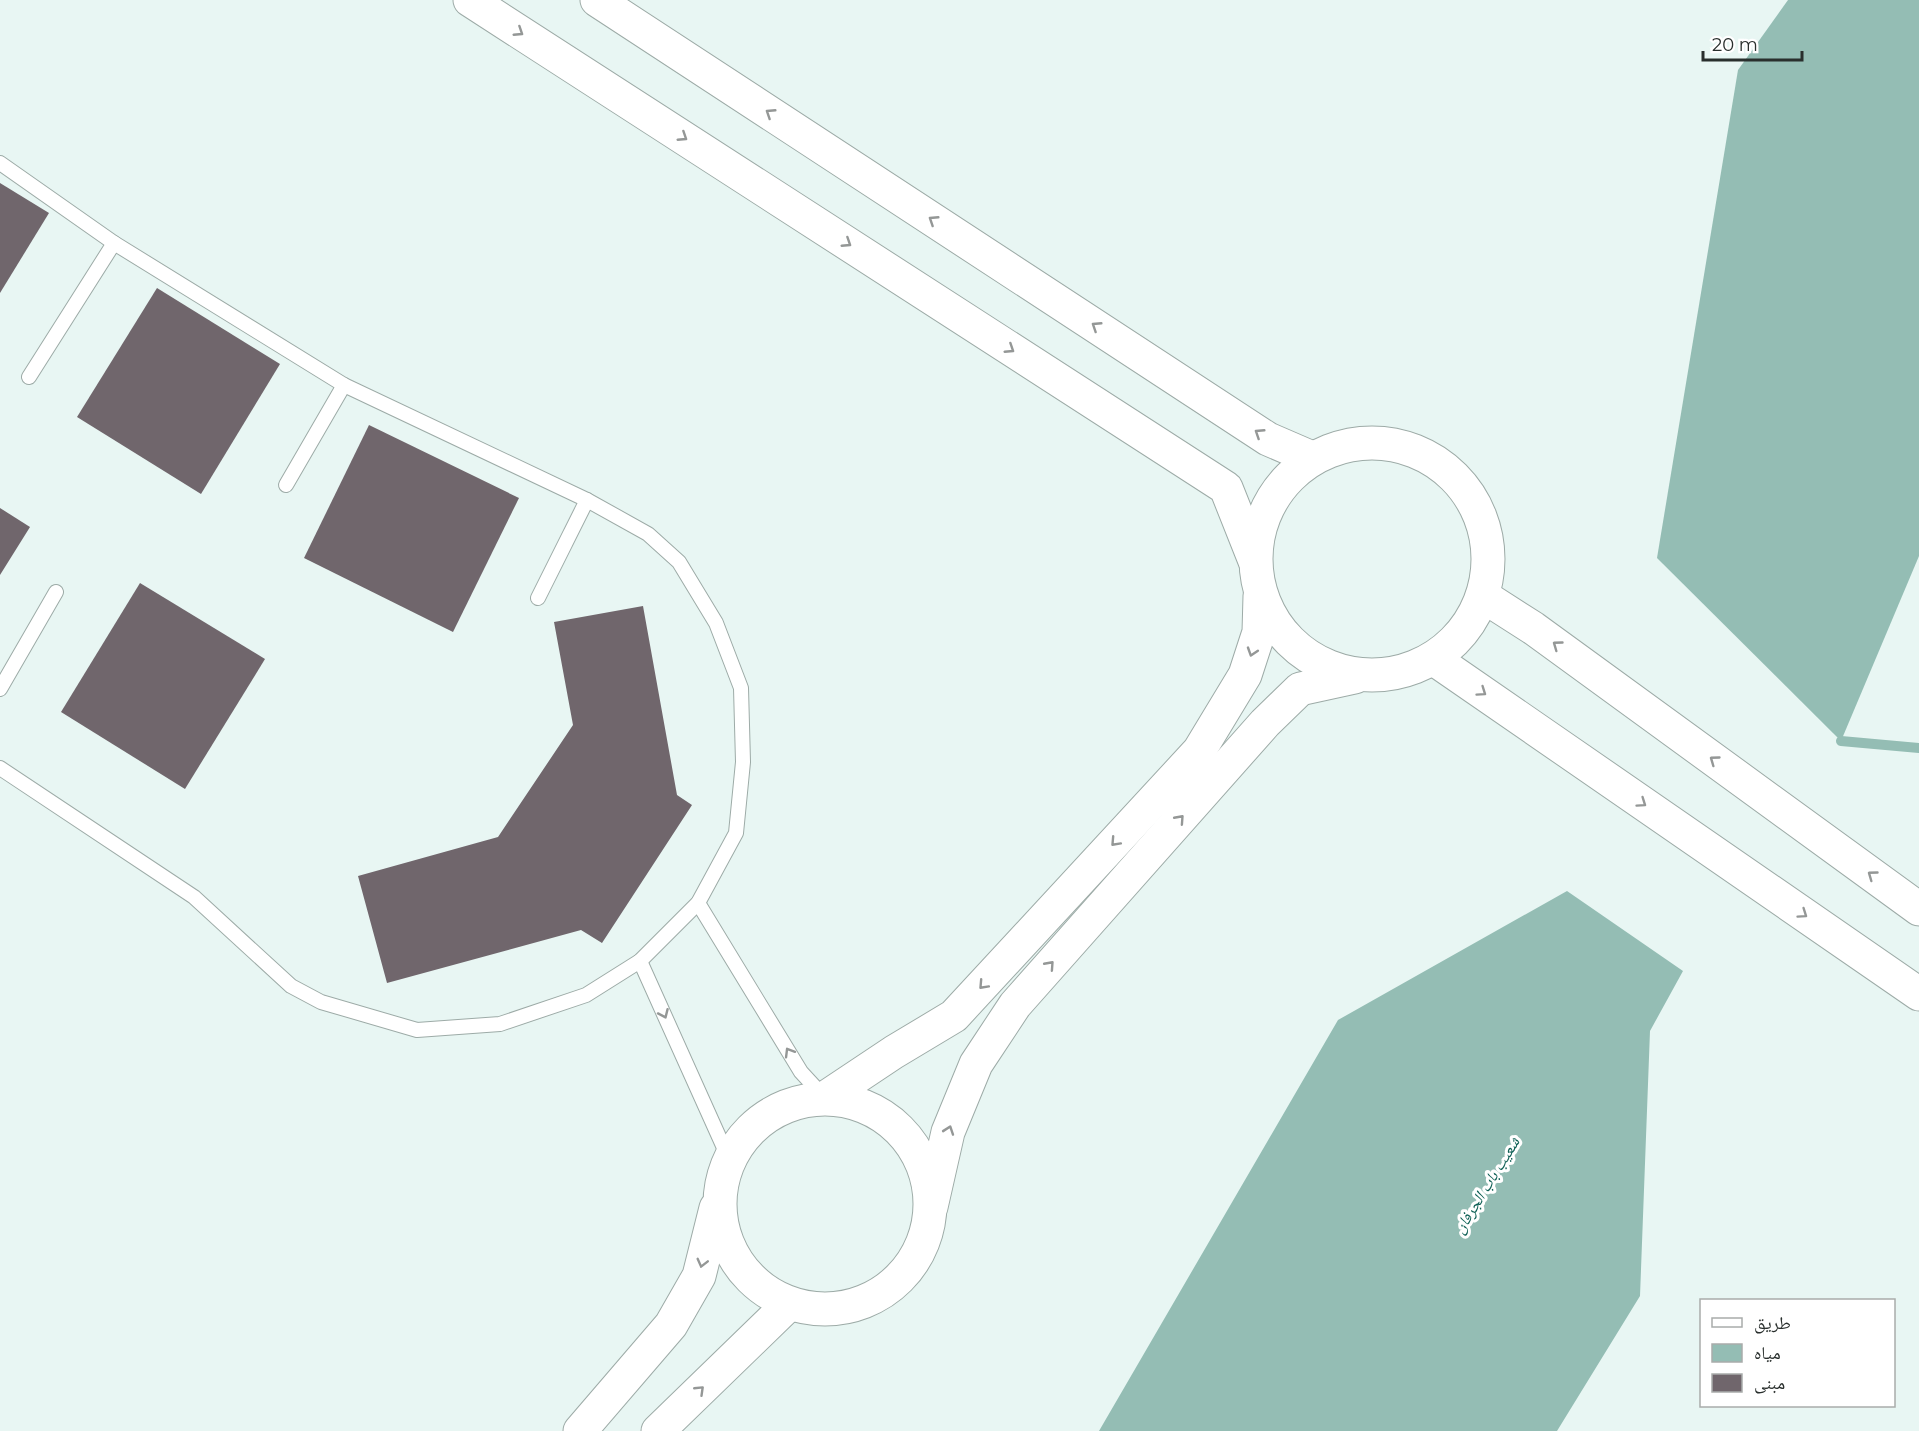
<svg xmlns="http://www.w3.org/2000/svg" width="1919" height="1431" font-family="Montserrat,'Noto Naskh Arabic',sans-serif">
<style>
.water{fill:#94bdb4}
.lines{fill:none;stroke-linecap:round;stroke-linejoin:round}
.stream{stroke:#94bdb4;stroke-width:10}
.building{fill:#70666c}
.service-casing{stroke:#9daba7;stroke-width:16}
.tertiary-casing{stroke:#9daba7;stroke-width:35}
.service{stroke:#fff;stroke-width:14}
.tertiary{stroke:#fff;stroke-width:33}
.oneway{stroke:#949796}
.labels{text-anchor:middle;stroke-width:6;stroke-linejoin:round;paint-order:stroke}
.water-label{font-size:16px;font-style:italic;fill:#0e6055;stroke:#fff}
</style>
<rect width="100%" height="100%" fill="#e8f6f3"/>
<g class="water">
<path d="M 1788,0 L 1919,0 L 1919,556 L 1841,741 L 1657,558 L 1738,70 Z"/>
<path d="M 1567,891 L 1683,971 L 1650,1031 L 1640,1296 L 1557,1431 L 1099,1431 L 1338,1020 Z"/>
</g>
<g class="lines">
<path class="stream" d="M 1841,741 L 1919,748"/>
</g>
<g class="building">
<path d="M 0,183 L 49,213 L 0,293 Z"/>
<path d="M 157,288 L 280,364 L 201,494 L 77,417 Z"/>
<path d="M 369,425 L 519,498 L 453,632 L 304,558 Z"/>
<path d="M 0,508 L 30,527 L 0,575 Z"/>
<path d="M 140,583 L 265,659 L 185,789 L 61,712 Z"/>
<path d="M 643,606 L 677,795 L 692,805 L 602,943 L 581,930 L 387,983 L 358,876 L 498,837 L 573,725 L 554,622 Z"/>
</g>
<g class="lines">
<g class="service-casing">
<g id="service">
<path d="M 0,163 L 114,243 L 344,385 L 587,500 L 648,534 L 679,562 L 716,623 L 741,688 L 743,762 L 736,833 L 698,903 L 640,961 L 586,995 L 500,1024 L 417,1030 L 321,1002 L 291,986 L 194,897 L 0,768"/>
<path d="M 29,377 L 114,243"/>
<path d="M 286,485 L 344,385"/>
<path d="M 538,598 L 587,500"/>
<path d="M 0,689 L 56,592"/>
<path d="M 698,903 L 801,1072 L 825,1098"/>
<path d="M 640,961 L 729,1159"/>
</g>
</g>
<g class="tertiary-casing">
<g id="tertiary">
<path d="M 470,0 L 1226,488 L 1255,561"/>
<path d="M 597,0 L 1268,439 L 1312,458"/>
<circle cx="1372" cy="559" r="116"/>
<path d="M 1483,596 L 1533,628 L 1919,909"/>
<path d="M 1434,659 L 1919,994"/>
<path d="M 825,1098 L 894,1052 L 954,1016 L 1199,751 L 1245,675 L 1259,632 L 1260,596"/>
<circle cx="825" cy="1204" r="105"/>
<path d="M 931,1207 L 948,1132 L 976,1064 L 1015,1005 L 1265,723 L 1300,689 L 1355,677"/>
<path d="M 580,1431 L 671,1325 L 699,1276 L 716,1208"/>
<path d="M 658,1431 L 789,1304"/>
</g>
</g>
<use href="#service" class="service"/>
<use href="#tertiary" class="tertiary"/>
</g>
<defs><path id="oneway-chevron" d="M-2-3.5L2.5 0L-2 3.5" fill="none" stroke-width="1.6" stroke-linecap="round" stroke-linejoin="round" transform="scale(1.5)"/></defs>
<g class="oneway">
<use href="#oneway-chevron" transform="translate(519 32) rotate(33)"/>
<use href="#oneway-chevron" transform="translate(770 113) rotate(-147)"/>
<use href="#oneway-chevron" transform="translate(683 137) rotate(33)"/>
<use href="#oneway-chevron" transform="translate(933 220) rotate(-147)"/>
<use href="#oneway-chevron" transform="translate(847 243) rotate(33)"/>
<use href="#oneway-chevron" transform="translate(1096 326) rotate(-147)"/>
<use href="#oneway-chevron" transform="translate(1010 349) rotate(33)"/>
<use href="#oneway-chevron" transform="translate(1259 433) rotate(-147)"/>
<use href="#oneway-chevron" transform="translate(1557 645) rotate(-144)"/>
<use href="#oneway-chevron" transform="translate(1252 652) rotate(108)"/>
<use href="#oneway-chevron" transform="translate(1482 692) rotate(35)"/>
<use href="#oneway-chevron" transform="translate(1714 760) rotate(-144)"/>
<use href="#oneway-chevron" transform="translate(1642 803) rotate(35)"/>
<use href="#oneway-chevron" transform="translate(1180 819) rotate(-48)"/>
<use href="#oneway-chevron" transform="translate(1115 842) rotate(133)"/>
<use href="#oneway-chevron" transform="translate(1872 875) rotate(-144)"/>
<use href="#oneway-chevron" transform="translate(1803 914) rotate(35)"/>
<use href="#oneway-chevron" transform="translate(1050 965) rotate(-48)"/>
<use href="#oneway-chevron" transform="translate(983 985) rotate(133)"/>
<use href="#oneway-chevron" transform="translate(664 1014) rotate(66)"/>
<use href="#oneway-chevron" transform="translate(789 1052) rotate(-121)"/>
<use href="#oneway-chevron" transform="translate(949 1130) rotate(-71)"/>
<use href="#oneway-chevron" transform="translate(702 1263) rotate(104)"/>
<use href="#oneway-chevron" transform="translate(700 1390) rotate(-44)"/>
</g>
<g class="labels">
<g class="water-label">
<text transform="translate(1486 1185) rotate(-58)" y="6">شعيب باب الجرفان</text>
</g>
</g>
<rect x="1700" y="1299" width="195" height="108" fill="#ffffff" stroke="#a9acab" stroke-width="1.5"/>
<rect x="1712" y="1318" width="30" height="9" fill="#ffffff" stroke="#a9acab" stroke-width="1.5"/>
<text x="1754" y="1329" font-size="18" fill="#292f2d">طريق</text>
<rect x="1712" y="1344" width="30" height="18" fill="#94bdb4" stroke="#a9acab" stroke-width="1.5"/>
<text x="1754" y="1359" font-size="18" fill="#292f2d">مياه</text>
<rect x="1712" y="1374" width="30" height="18" fill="#70666c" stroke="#a9acab" stroke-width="1.5"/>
<text x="1754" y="1389" font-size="18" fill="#292f2d">مبنى</text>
<path d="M1703 51v9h99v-9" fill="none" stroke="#292f2d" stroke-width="3"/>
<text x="1712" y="51" font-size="18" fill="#292f2d" stroke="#ffffff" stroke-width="4.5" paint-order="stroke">20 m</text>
</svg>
